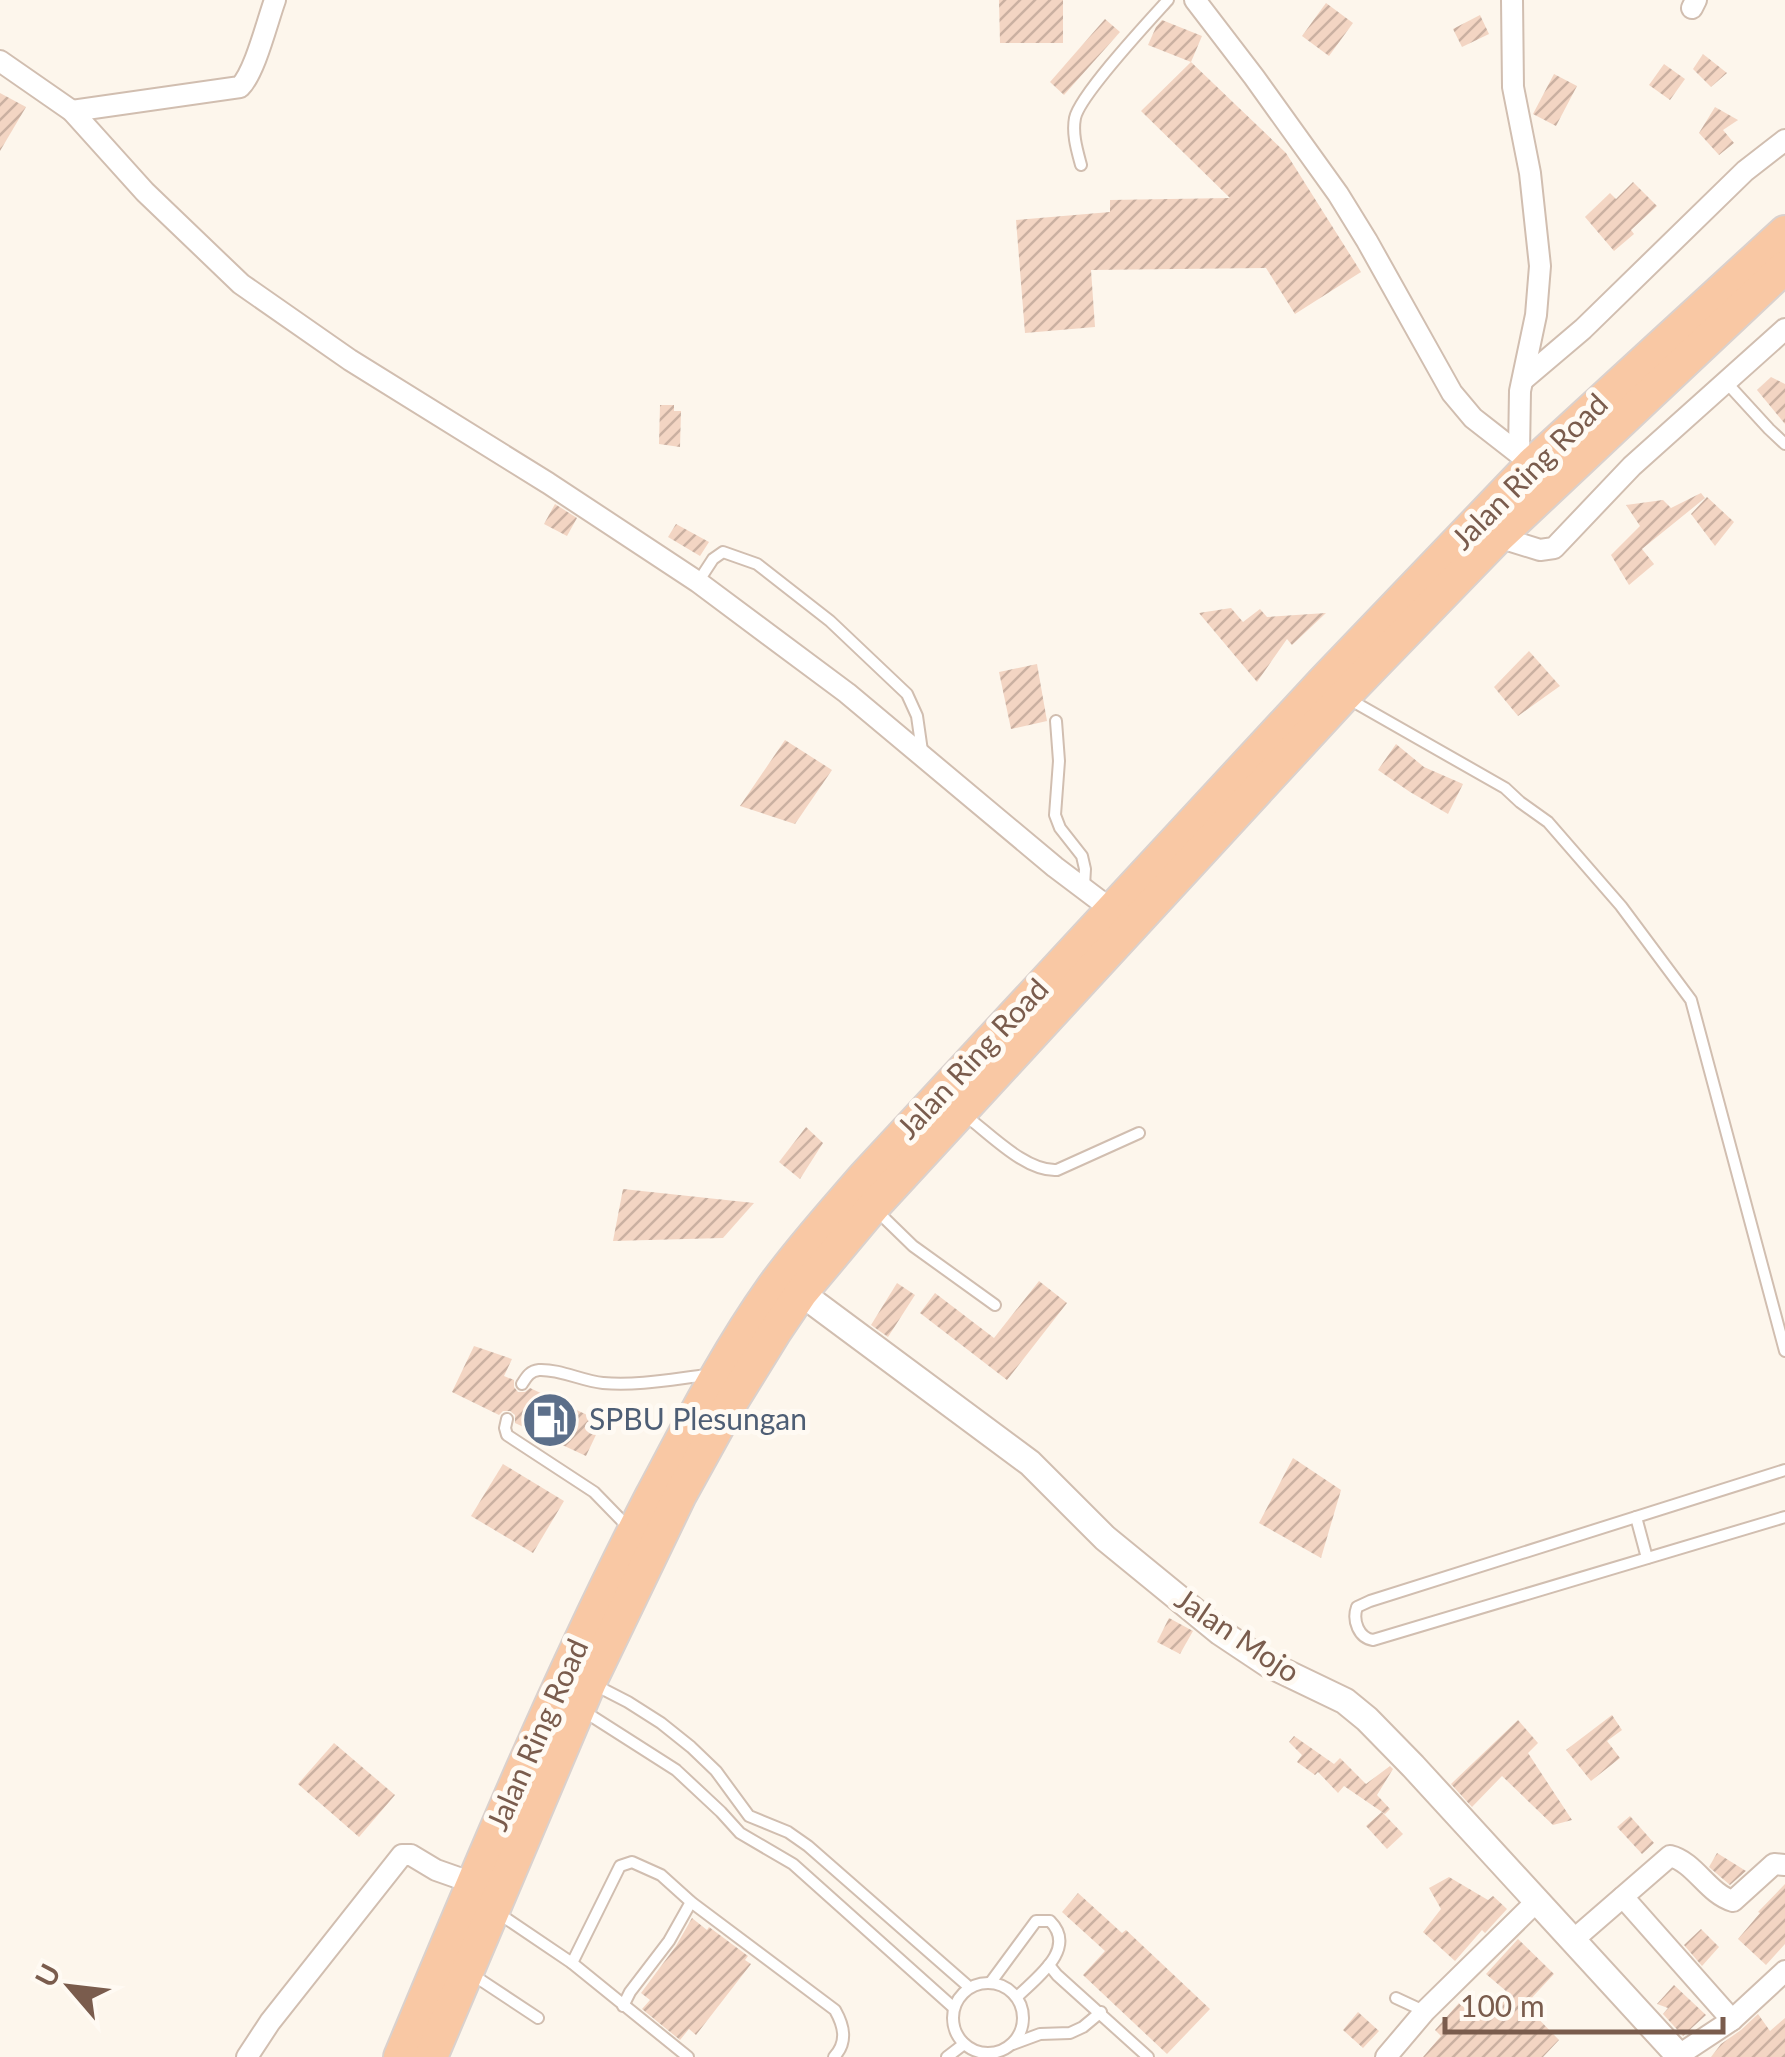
<svg xmlns="http://www.w3.org/2000/svg" width="1785" height="2057" font-family="Lato,sans-serif">
<style>
.building{fill:url(#building-hatch)}
.lines{fill:none;stroke-linecap:round;stroke-linejoin:round}
.service-casing{stroke:#d1beb0;stroke-width:14}
.minor-casing{stroke:#d1beb0;stroke-width:24}
.tertiary-casing{stroke:#d1beb0;stroke-width:29}
.trunk-casing{stroke:#dad1cd;stroke-width:36}
.service{stroke:#fff;stroke-width:10}
.minor{stroke:#fff;stroke-width:20}
.tertiary{stroke:#fff;stroke-width:25}
.trunk{stroke:#f9c8a4;stroke-width:32}
.labels{text-anchor:middle;stroke-width:10;stroke-linejoin:round;paint-order:stroke}
.street-label{font-size:30px;fill:#7a5c4d;stroke:#fffaf3}
.service-label{font-size:30px;fill:#4e5e75;stroke:#fffaf3;text-anchor:start}
</style>
<defs>
<pattern id="building-hatch" width="6" height="6" patternUnits="userSpaceOnUse" patternTransform="scale(2.5)"><rect width="6" height="6" fill="#f3d5c3"/><path d="M-1 1l2-2M0 6l6-6M5 7l2-2" fill="none" stroke="#cab0a1"/></pattern>
</defs>
<rect width="100%" height="100%" fill="#fdf6ec"/>
<g class="building">
<path d="M 999,0 L 1063,0 L 1063,43 L 1000,43 Z"/>
<path d="M 1326,3 L 1353,23 L 1329,56 L 1302,36 Z"/>
<path d="M 1480,15 L 1489,34 L 1462,47 L 1453,29 Z"/>
<path d="M 1105,19 L 1120,32 L 1064,95 L 1050,82 Z"/>
<path d="M 1162,20 L 1202,36 L 1191,62 L 1148,45 L 1156,27 Z"/>
<path d="M 1703,54 L 1727,73 L 1711,87 L 1693,69 Z"/>
<path d="M 1191,62 L 1286,153 L 1361,272 L 1295,314 L 1266,268 L 1091,270 L 1095,327 L 1025,333 L 1016,220 L 1110,212 L 1110,200 L 1230,198 L 1141,111 Z"/>
<path d="M 1664,64 L 1685,79 L 1670,100 L 1649,85 Z"/>
<path d="M 1554,74 L 1577,86 L 1556,126 L 1533,114 Z"/>
<path d="M 0,93 L 26,107 L 0,151 Z"/>
<path d="M 1715,107 L 1738,120 L 1723,130 L 1734,143 L 1719,155 L 1699,133 Z"/>
<path d="M 1633,182 L 1657,206 L 1631,230 L 1634,234 L 1614,251 L 1585,217 L 1610,193 L 1616,199 Z"/>
<path d="M 1771,377 L 1785,384 L 1785,424 L 1757,390 Z"/>
<path d="M 660,405 L 674,405 L 674,411 L 681,411 L 680,447 L 659,444 Z"/>
<path d="M 1701,493 L 1705,498 L 1642,549 L 1654,564 L 1629,585 L 1611,555 L 1640,526 L 1626,505 L 1663,500 L 1671,508 Z"/>
<path d="M 1707,497 L 1734,522 L 1715,546 L 1691,514 Z"/>
<path d="M 555,504 L 577,518 L 567,536 L 544,524 Z"/>
<path d="M 676,524 L 709,542 L 700,556 L 668,537 Z"/>
<path d="M 1231,608 L 1243,622 L 1260,609 L 1267,617 L 1326,613 L 1292,645 L 1287,639 L 1257,682 L 1199,613 Z"/>
<path d="M 1529,651 L 1560,686 L 1518,716 L 1494,687 Z"/>
<path d="M 1037,664 L 1047,721 L 1011,729 L 999,672 Z"/>
<path d="M 785,740 L 832,770 L 795,824 L 740,806 Z"/>
<path d="M 1396,744 L 1424,767 L 1463,784 L 1448,814 L 1410,792 L 1378,770 Z"/>
<path d="M 806,1127 L 823,1143 L 800,1179 L 779,1162 Z"/>
<path d="M 623,1189 L 754,1203 L 723,1238 L 613,1241 Z"/>
<path d="M 1039,1281 L 1067,1303 L 1007,1380 L 920,1313 L 935,1293 L 994,1338 Z"/>
<path d="M 897,1283 L 915,1295 L 888,1337 L 871,1325 Z"/>
<path d="M 474,1346 L 512,1359 L 504,1376 L 514,1380 L 514,1387 L 518,1392 L 525,1392 L 530,1388 L 602,1422 L 586,1456 L 515,1423 L 515,1415 L 510,1411 L 503,1411 L 499,1415 L 452,1392 Z"/>
<path d="M 1293,1458 L 1341,1490 L 1321,1558 L 1259,1523 Z"/>
<path d="M 503,1464 L 564,1501 L 533,1553 L 471,1516 Z"/>
<path d="M 1169,1618 L 1193,1631 L 1180,1654 L 1157,1642 Z"/>
<path d="M 1612,1715 L 1622,1730 L 1607,1741 L 1620,1758 L 1591,1781 L 1566,1750 Z"/>
<path d="M 1518,1720 L 1538,1743 L 1528,1753 L 1572,1820 L 1553,1825 L 1502,1776 L 1472,1807 L 1451,1784 Z"/>
<path d="M 1294,1736 L 1334,1764 L 1340,1758 L 1366,1784 L 1390,1766 L 1393,1769 L 1377,1795 L 1390,1809 L 1385,1814 L 1344,1786 L 1338,1793 L 1318,1772 L 1315,1775 L 1297,1762 L 1302,1755 L 1289,1742 Z"/>
<path d="M 334,1743 L 395,1795 L 359,1837 L 298,1784 Z"/>
<path d="M 1382,1812 L 1403,1834 L 1387,1849 L 1366,1826 Z"/>
<path d="M 1630,1816 L 1654,1843 L 1642,1854 L 1617,1827 Z"/>
<path d="M 1717,1853 L 1746,1871 L 1730,1885 L 1709,1867 Z"/>
<path d="M 1449,1877 L 1488,1900 L 1493,1896 L 1507,1909 L 1485,1933 L 1482,1930 L 1455,1961 L 1423,1932 L 1441,1909 L 1429,1888 Z"/>
<path d="M 1785,1884 L 1785,1944 L 1766,1965 L 1738,1939 L 1760,1913 L 1758,1912 Z"/>
<path d="M 1078,1893 L 1122,1933 L 1126,1930 L 1210,2009 L 1167,2054 L 1083,1975 L 1105,1951 L 1062,1912 Z"/>
<path d="M 692,1918 L 707,1930 L 709,1927 L 748,1956 L 745,1960 L 751,1964 L 696,2035 L 689,2029 L 680,2040 L 642,2009 L 650,2000 L 641,1993 L 676,1946 Z"/>
<path d="M 1701,1929 L 1719,1947 L 1702,1966 L 1684,1945 Z"/>
<path d="M 1518,1939 L 1554,1974 L 1525,2005 L 1559,2040 L 1543,2057 L 1423,2057 L 1441,2036 L 1435,2030 L 1459,2003 L 1479,2021 L 1506,1991 L 1486,1974 Z"/>
<path d="M 1674,1985 L 1706,2015 L 1683,2036 L 1663,2014 L 1668,2008 L 1657,2004 Z"/>
<path d="M 1358,2012 L 1379,2031 L 1363,2048 L 1343,2030 Z"/>
<path d="M 1758,2014 L 1770,2031 L 1785,2018 L 1785,2057 L 1711,2057 L 1721,2044 L 1741,2030 Z"/>
</g>
<g class="lines">
<g class="service-casing">
<g id="service">
<path d="M 1081,165 C 1077,150 1072,134 1075,118 C 1080,95 1149,21 1168,0"/>
<path d="M 1725,381 L 1769,429 L 1785,444"/>
<path d="M 698,582 L 713,559 L 723,552 L 757,564 L 830,621 L 907,694 L 917,716 L 922,751"/>
<path d="M 1347,698 L 1505,788 L 1520,802 L 1548,822 L 1621,906 L 1691,1000 L 1785,1351"/>
<path d="M 1056,721 L 1059,761 L 1055,815 L 1060,828 L 1082,856 L 1085,869 L 1084,886"/>
<path d="M 966,1116 C 990,1134 1026,1172 1057,1170 L 1139,1133"/>
<path d="M 877,1211 L 913,1246 L 995,1305"/>
<path d="M 522,1384 C 527,1376 530,1371 539,1370 C 560,1369 582,1381 603,1383 C 638,1386 673,1379 707,1375"/>
<path d="M 507,1419 L 505,1428 L 507,1435 L 594,1492 L 629,1528"/>
<path d="M 1785,1470 L 1370,1601 L 1357,1607 C 1352,1621 1359,1638 1373,1640 L 1785,1517"/>
<path d="M 1636,1517 L 1647,1558"/>
<path d="M 595,1685 L 628,1702 L 661,1723 L 691,1747 L 716,1771 L 749,1816 L 788,1832 L 808,1846 L 969,1987"/>
<path d="M 582,1710 L 676,1770 L 721,1812 L 740,1833 L 793,1864 L 954,2008"/>
<path d="M 498,1913 L 572,1963 L 688,2057"/>
<path d="M 572,1963 L 620,1866 L 632,1862 L 661,1875 L 691,1902 L 835,2010 C 844,2026 848,2042 834,2057"/>
<path d="M 1049,1965 L 1057,1975 L 1148,2057"/>
<path d="M 473,1975 L 538,2018"/>
<path d="M 991,1982 L 1036,1921 L 1050,1921 C 1078,1949 1036,1978 1017,1997"/>
<circle cx="988" cy="2018" r="35"/>
<path d="M 1396,1998 L 1424,2011"/>
<path d="M 623,2006 L 630,1992 L 669,1941 L 691,1902"/>
<path d="M 1013,2044 L 1040,2034 L 1070,2033 L 1083,2027 L 1101,2012"/>
<path d="M 947,2057 L 964,2044"/>
</g>
</g>
<g class="minor-casing">
<g id="minor">
<path d="M 1195,0 L 1254,77 L 1338,194 L 1367,241 L 1452,393 L 1473,418 L 1532,464"/>
<path d="M 1512,0 L 1513,87 L 1530,173 L 1540,266 L 1536,315 L 1520,391 L 1519,453"/>
<path d="M 1692,8 L 1696,0"/>
<path d="M 0,61 L 72,111 L 145,192 L 241,284 L 350,360 L 548,483 L 698,582 L 847,693 L 1055,867 L 1112,910"/>
<path d="M 72,111 L 240,87 C 255,72 267,22 275,0"/>
<path d="M 1524,379 L 1583,329 L 1745,171 L 1785,140"/>
<path d="M 1498,537 L 1540,550 L 1554,548 L 1632,466 L 1785,329"/>
<path d="M 1623,1897 L 1732,2020"/>
<path d="M 1572,1941 L 1670,1856 C 1695,1862 1708,1894 1733,1901 L 1774,1864 L 1785,1865"/>
<path d="M 1679,2055 L 1732,2020 L 1785,1971"/>
<path d="M 247,2057 L 270,2022 L 402,1855 L 411,1855 L 436,1870 L 473,1883"/>
<path d="M 1386,2057 L 1425,2011 L 1536,1902"/>
</g>
</g>
<g class="tertiary-casing">
<path id="tertiary" d="M 801,1293 L 1030,1463 L 1105,1538 L 1220,1632 L 1268,1664 L 1345,1701 L 1367,1719 L 1413,1766 L 1680,2057"/>
</g>
<g class="trunk-casing">
<g id="trunk">
<path d="M 400,2057 C 479,1868 557,1679 651,1497 C 689,1426 726,1353 773,1287 C 801,1248 833,1213 864,1177 L 1324,681 L 1532,464 L 1785,232"/>
<path d="M 431,2057 L 590,1682 L 680,1495 L 732,1401 L 774,1333 L 801,1293 L 873,1207 L 1344,696 L 1498,537 L 1785,267"/>
</g>
</g>
<use href="#service" class="service"/>
<use href="#minor" class="minor"/>
<use href="#tertiary" class="tertiary"/>
<use href="#trunk" class="trunk"/>
</g>
<defs>
<g id="fuel-disc" transform="scale(2.875)"><circle r="9.5" fill="#5c6f8a" stroke="#fffaf3"/><path d="M-5.5-6h7V0h2V4h1.3V-2.5L3-4.5l.8-.8L6-3V5H2.5V1h-1V6h-7ZM-4.2-4.7v3.2H.2V-4.7Z" fill="#fff"/></g>
</defs>
<g fill-rule="evenodd">
<use href="#fuel-disc" x="550" y="1420"/>
</g>
<g class="labels">
<g class="street-label">
<text transform="translate(1530 472) rotate(-45)" y="10">Jalan Ring Road</text>
<text transform="translate(973 1059) rotate(-47)" y="10">Jalan Ring Road</text>
<text transform="translate(1237 1636) rotate(34)" y="10">Jalan Mojo</text>
<text transform="translate(538 1735) rotate(-66)" y="10">Jalan Ring Road</text>
</g>
<g class="service-label">
<text x="589" y="1430">SPBU Plesungan</text>
</g>
</g>
<g transform="translate(70 1987) rotate(298)" stroke="#fffaf3" stroke-width="8" paint-order="stroke">
<path d="M0-8L18 38L0 25L-18 38Z" fill="#7a5c4d"/>
<text y="-15" font-size="28" font-weight="bold" text-anchor="middle" fill="#7a5c4d">U</text>
</g>
<path d="M1445 2017v15h278v-15" fill="none" stroke="#7a5c4d" stroke-width="5"/>
<text x="1460" y="2017" font-size="30" fill="#7a5c4d" stroke="#fffaf3" stroke-width="8" paint-order="stroke">100 m</text>
</svg>
